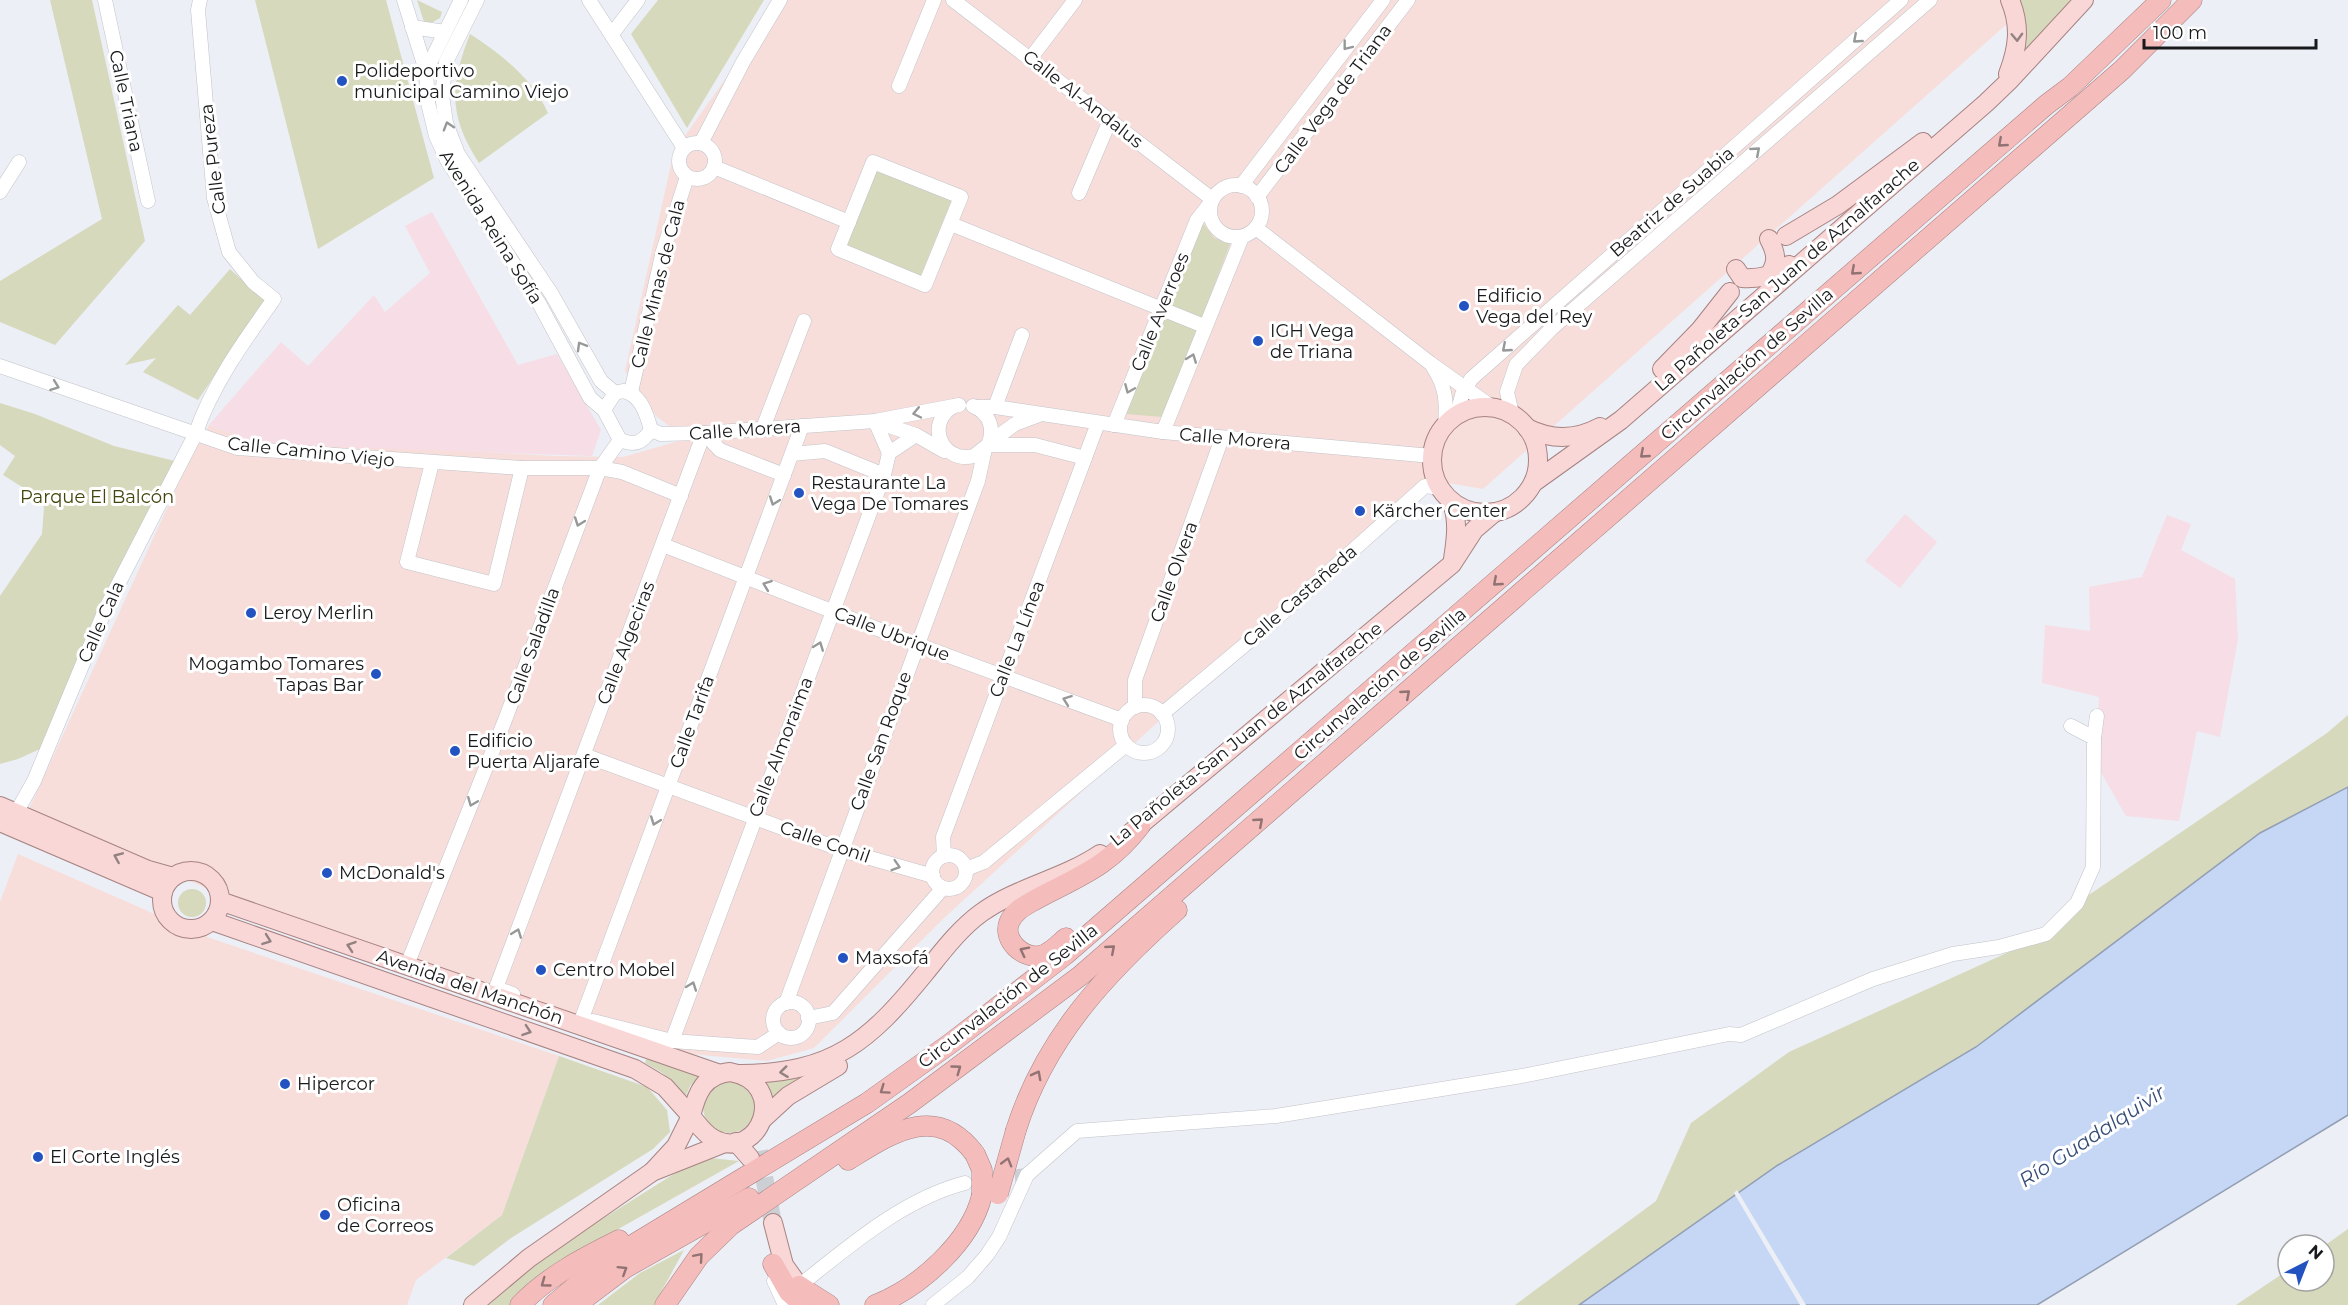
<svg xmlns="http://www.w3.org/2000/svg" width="2348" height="1305" font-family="Montserrat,sans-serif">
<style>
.commercial{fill:#f8deda}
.industrial{fill:#f7dde5}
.green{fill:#d6d9bc}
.water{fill:#c6d7f5;stroke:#929eb4;stroke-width:1.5}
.pier{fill:#eceff5}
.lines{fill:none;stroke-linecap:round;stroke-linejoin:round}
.minor-tunnel{stroke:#cccfd4;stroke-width:14;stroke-dasharray:14 7;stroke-linecap:butt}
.major-tunnel{stroke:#cccfd4;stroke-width:18;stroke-dasharray:18 9;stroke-linecap:butt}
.minor-casing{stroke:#c1c3c9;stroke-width:15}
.major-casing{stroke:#a78383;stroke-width:20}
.highway-casing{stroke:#a78383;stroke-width:21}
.minor{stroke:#fff;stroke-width:14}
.major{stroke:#f8d7d6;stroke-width:18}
.highway{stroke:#f4bcbb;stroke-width:20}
.highway-bridge-casing{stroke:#a78383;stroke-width:21;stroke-linecap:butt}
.highway-bridge{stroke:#f4bcbb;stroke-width:20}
.oneway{stroke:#938282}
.oneway2{stroke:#979898}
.oneway3{stroke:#917373}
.poi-dot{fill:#2353c1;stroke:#fff;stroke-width:2}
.labels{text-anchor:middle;stroke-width:6;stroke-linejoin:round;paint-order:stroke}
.poi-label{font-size:18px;fill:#18191b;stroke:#fff;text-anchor:start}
.street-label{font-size:18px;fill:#18191b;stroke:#fff}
.park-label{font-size:18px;fill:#43460d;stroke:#fff}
.water-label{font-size:20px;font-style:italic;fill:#364d77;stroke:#fff}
</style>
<rect width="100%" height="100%" fill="#eceff5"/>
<g class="commercial">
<path d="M 782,0 L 1999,0 L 2017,15 L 1483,489 L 1423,479 L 943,919 L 814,1048 L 767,1061 L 680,1053 L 245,905 L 28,811 L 180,480 L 209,425 L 244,438 L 555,456 L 623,457 L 686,439 L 656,416 L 625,371 L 674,151 Z"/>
<path d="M 18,854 L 207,937 L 559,1056 L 502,1215 L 416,1280 L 407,1305 L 0,1305 L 0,902 Z"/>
</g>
<g class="industrial">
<path d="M 432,212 L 518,365 L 557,354 L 601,430 L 592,456 L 292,445 L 244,438 L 209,425 L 281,342 L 308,366 L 374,295 L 385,312 L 430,273 L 405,226 Z"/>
<path d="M 1905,514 L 1937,542 L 1900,588 L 1865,561 Z"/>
<path d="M 2167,515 L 2191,524 L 2181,550 L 2235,579 L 2238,639 L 2220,737 L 2197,731 L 2179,821 L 2126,816 L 2095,762 L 2099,697 L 2042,683 L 2045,625 L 2090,631 L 2089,587 L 2142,577 Z"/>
</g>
<g class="green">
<path d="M 50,0 L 92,0 L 145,241 L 55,345 L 0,322 L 0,281 L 102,219 Z"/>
<path d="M 255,0 L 386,0 L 434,178 L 318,249 Z"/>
<path d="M 417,0 L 442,12 L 440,18 L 431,23 L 424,22 Z"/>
<path d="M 658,0 L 764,0 L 687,128 L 631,34 Z"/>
<path d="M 2017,0 L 2071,0 L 2023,54 Z"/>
<path d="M 470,34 C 501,54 533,79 548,113 L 479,163 C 448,116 450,85 470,34 Z"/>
<path d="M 877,169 L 952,199 L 920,277 L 846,246 Z"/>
<path d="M 1202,222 L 1214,238 L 1230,244 L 1201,320 L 1170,307 Z"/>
<path d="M 230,269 L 265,301 L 198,400 L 143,372 L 156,358 L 125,365 L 178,305 L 190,315 Z"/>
<path d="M 1165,316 L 1197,329 L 1162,417 L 1126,414 Z"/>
<path d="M 0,403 L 35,414 L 114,446 L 175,461 L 40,749 L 18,759 L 0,764 L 0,596 L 42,534 L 44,507 L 27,490 L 3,475 L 15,456 L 0,445 Z"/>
<path d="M 2348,715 L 2348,787 L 2260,833 L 1976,1047 L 1778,1165 L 1579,1305 L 1515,1305 L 1656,1201 L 1691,1123 L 1789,1052 L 2046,935 L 2077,903 L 2327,733 Z"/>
<circle cx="192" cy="903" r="14"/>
<path d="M 559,1056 L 647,1087 L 667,1110 L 670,1132 L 653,1149 L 511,1238 L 474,1266 L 446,1258 L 502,1215 Z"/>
<path d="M 647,1057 L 701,1075 L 690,1086 L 684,1100 L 664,1074 L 645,1063 Z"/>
<path d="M 801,1077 L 772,1098 L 765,1082 Z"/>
<circle cx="729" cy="1107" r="26"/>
<path d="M 701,1157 L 739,1161 L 565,1259 L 523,1289 L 510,1305 L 489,1305 L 529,1265 Z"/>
<path d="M 2348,1229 L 2348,1305 L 2236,1305 L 2288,1270 L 2288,1281 L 2324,1281 L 2324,1246 Z"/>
<path d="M 684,1250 L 654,1305 L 598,1305 L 640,1273 Z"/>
</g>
<path class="water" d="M 2348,787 L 2348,1115 L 2037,1305 L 1579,1305 L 1778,1165 L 1976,1047 L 2260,833 Z"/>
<path class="pier" d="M 1737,1190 L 1806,1305 L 1800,1305 L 1734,1193 Z"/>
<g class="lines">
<path class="minor-tunnel" d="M 973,1181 L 1027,1175"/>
<path class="major-tunnel" d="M 759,1151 L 773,1223"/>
<g class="minor-casing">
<g id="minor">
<path d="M 105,0 L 148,201"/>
<path d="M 404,0 L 426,71"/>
<path d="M 461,0 L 426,71 L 428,103 L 436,136 L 447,160 L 540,305 L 590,398 L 604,410"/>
<path d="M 477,0 L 446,62 L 442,95 L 446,123 L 458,154 L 551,293 L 601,381 L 615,393"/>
<path d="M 589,0 L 684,148"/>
<path d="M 953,0 L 1212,199"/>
<path d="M 412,27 L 445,32"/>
<path d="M 612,34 L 638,0"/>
<path d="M 1030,59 L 1075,0"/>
<path d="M 899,86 L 934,0"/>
<circle cx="697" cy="161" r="18"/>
<path d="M 701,143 L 743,62 L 780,0"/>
<path d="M 873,162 L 961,197 L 925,285 L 838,249 Z"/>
<path d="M 714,167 L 849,222"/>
<circle cx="1236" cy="211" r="26"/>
<path d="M 1241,186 L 1383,0"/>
<path d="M 0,192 L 19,162"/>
<path d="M 1079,193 L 1110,120"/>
<path d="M 1257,197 L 1408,0"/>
<path d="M 951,224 L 1204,326"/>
<path d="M 1256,228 L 1430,363 L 1492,407"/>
<path d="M 0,366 L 237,448 L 522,468 L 600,468 L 620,440"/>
<path d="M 1433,367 C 1446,387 1447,402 1445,425"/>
<path d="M 623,391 C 641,394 647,415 651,430 C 642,443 635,446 620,440 L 604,410 L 615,393 Z"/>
<path d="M 631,392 L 663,251 L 687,177"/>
<path d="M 954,406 C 924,423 942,464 974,456 L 988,445 L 1035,445 L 1085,458"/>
<path d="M 973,406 C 990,413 995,429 988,445"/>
<path d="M 976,407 L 995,407 L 1163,432 L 1432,456"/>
<path d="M 995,407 L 1022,335"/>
<path d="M 1457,414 L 1462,395 L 1471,379 L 1901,0"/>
<path d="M 1512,414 L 1507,392 L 1516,365 L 1551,329 L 1930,0"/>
<path d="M 875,421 L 889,453"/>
<path d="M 877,422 L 916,435 L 944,451"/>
<path d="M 1114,425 L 1197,220 L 1211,202"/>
<path d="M 763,428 L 804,321"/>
<path d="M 651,430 L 661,434 L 704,433 L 875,421 L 959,405"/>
<path d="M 1163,432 L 1242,237"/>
<path d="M 704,433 L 720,450 L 784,475"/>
<path d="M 989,443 L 1015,424 L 1039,415"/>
<path d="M 889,453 L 916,435"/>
<path d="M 792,454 L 825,451 L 884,475"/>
<path d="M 432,463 L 407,562 L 494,584 L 522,468"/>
<path d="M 663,545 L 916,644 L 1122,720"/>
<circle cx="1144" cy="729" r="24"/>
<path d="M 1135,707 L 1135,680 L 1222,438"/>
<path d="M 1162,714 L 1277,618 L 1425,486 L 1440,488"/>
<path d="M 2094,738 L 2097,716"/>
<path d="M 584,755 L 842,850 L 933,876"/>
<path d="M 16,813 L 34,781 L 106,608 L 195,435 C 212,385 244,341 274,299 L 253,282 L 229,252 L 214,198 L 198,10 L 200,0"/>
<circle cx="949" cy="872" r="17"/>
<path d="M 944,856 L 943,837 L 1098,423"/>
<path d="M 966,869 L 984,862 L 1126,745"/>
<path d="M 407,965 L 505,720 L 600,468 L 622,472 L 681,496"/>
<path d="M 513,994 L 496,988 L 704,433"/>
<circle cx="791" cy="1020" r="18"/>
<path d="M 786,1003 L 978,481 L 985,449"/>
<path d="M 582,1018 L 802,426"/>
<path d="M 808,1018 L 833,1013 L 943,888"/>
<path d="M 593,1021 L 672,1041 L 742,1046 L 758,1047 L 779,1033"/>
<path d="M 672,1041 L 884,475 L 889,453"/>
<path d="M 774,1281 L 785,1305"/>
<path d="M 799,1286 C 848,1247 903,1199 965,1183"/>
<path d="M 933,1305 L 968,1277 L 987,1255 L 999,1237 L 1027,1175 L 1077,1131 L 1276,1116 L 1522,1076 L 1729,1034 L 1741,1035 L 1873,979 L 1953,954 L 1999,947 L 2046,934 L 2077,903 L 2093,867 L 2094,738 L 2071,726"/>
</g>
</g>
<g class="major-casing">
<g id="major">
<path d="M 2008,74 C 2018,48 2021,26 2010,0"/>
<path d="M 1786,236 L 1838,205 L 1923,142"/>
<path d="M 1736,269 L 1742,278 C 1759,279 1776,275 1789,265"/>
<path d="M 1767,279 C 1777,263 1778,256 1769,239"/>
<path d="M 1662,369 L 1700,330 L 1730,292"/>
<circle cx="1485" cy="460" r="53"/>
<path d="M 1527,428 C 1551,440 1576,440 1600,427"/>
<path d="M 1533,483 L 1621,420 L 1986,103 L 2010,80 L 2084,0"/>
<path d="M 1451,501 C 1459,520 1456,539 1453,559"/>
<path d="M 0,806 L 148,870 L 173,877"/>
<path d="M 0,822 L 163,892"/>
<path d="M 1128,835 L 1452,564 L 1474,530 L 1494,513"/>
<circle cx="191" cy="900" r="29"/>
<path d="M 220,901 L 720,1074"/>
<path d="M 212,921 L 635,1069 L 665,1087 L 691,1116 L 676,1146 L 652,1172"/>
<path d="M 730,1072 C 791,1083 760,1163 714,1139 C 704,1134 698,1124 691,1116 C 697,1092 704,1075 730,1072 Z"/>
<path d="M 741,1074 C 833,1073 869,1042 925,973 C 942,952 959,929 981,913 C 1017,887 1063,879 1100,854"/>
<path d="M 763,1119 L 788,1096 L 838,1066"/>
<path d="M 736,1142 L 750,1158"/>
<path d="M 773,1223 L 784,1265 L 799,1286"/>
<path d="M 473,1305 L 529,1258 L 652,1172 L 725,1143"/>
</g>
</g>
<g class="highway-casing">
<g id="highway">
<path d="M 1066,938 C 1059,944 1049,955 1039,956 C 1022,958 1003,940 1009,923 C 1013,912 1024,906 1033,901 C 1077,877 1108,868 1140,826"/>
<path d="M 1016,1130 C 1045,1038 1106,973 1177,910"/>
<path d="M 848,1160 C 892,1133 936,1102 975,1154"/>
<path d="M 773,1264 L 789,1292 L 804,1305"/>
<path d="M 799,1286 L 829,1305"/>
<path d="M 520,1305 C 548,1276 583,1258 619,1240"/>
<path d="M 553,1305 L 606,1261 L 867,1103 L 951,1043 L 1065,955 L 2046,105 L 2070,87 L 2161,0"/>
<path d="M 576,1305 L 625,1268 L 749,1198"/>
<path d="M 665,1305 L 699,1256 L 731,1225 L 910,1103 L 1080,976 L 2122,70 L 2192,0"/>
<path d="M 875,1305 C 919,1288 971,1242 982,1195"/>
</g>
</g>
<use href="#minor" class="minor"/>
<use href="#major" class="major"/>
<use href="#highway" class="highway"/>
<g class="highway-bridge-casing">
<g id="highway-bridge">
<path d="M 975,1154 L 982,1170 L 982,1195"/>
<path d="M 998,1194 L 1016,1130"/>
</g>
</g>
<use href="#highway-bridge" class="highway-bridge"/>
</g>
<defs><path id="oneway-chevron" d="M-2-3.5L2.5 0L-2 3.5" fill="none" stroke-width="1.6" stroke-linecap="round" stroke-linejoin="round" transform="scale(1.5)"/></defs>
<g class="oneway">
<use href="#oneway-chevron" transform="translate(2017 37) rotate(88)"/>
<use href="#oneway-chevron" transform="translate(118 857) rotate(-157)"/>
<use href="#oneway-chevron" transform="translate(267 940) rotate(20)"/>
<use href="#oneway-chevron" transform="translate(351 946) rotate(-161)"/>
<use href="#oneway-chevron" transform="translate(527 1031) rotate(19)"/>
<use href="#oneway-chevron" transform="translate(784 1072) rotate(173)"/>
</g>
<g class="oneway2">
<use href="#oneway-chevron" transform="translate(1857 39) rotate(139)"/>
<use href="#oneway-chevron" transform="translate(1347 46) rotate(128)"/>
<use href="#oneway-chevron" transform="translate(448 126) rotate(-107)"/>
<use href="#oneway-chevron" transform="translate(1756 151) rotate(-41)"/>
<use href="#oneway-chevron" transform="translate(581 346) rotate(-120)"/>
<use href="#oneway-chevron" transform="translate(1506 348) rotate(139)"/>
<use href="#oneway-chevron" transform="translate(1192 358) rotate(-69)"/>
<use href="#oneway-chevron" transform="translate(55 386) rotate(20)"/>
<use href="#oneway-chevron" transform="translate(1129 389) rotate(113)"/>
<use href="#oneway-chevron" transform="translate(917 413) rotate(168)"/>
<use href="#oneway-chevron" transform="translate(774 501) rotate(110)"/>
<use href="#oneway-chevron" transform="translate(579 522) rotate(110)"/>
<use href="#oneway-chevron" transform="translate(767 585) rotate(-159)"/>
<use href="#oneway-chevron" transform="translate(819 646) rotate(-69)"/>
<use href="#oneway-chevron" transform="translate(1067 700) rotate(-160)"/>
<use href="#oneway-chevron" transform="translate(472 802) rotate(112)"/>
<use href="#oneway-chevron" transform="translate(655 821) rotate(110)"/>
<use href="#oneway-chevron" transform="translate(896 866) rotate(17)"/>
<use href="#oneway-chevron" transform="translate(517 933) rotate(-69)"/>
<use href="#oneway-chevron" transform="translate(692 986) rotate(-70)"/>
</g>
<g class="oneway3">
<use href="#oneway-chevron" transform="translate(2002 143) rotate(139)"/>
<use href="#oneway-chevron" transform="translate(1855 271) rotate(139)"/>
<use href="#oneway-chevron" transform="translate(1644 454) rotate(139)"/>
<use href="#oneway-chevron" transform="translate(1497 582) rotate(139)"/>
<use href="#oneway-chevron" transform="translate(1406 694) rotate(-41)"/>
<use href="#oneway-chevron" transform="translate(1259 822) rotate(-41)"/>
<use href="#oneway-chevron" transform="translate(1111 949) rotate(-41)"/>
<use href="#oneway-chevron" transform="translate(1024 951) rotate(-153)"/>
<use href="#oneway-chevron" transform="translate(957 1069) rotate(-36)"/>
<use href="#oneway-chevron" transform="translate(1037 1075) rotate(-62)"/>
<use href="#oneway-chevron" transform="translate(884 1090) rotate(145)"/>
<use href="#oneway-chevron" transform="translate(1007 1162) rotate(-74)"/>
<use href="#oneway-chevron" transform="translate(699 1257) rotate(-49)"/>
<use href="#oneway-chevron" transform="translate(623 1270) rotate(-32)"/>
<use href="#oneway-chevron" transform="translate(545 1283) rotate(144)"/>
</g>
<g class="poi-dot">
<circle cx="342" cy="81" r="6"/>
<circle cx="1464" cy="306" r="6"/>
<circle cx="1258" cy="341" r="6"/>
<circle cx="799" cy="493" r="6"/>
<circle cx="1360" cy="511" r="6"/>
<circle cx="251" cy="613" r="6"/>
<circle cx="376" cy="674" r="6"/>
<circle cx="455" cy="751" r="6"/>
<circle cx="327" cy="873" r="6"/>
<circle cx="843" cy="958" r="6"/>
<circle cx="541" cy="970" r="6"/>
<circle cx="285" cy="1084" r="6"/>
<circle cx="38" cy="1157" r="6"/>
<circle cx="325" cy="1215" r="6"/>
</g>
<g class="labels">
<g class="poi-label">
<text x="354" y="77">Polideportivo<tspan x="354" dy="21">municipal Camino Viejo</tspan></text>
<text x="1476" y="302">Edificio<tspan x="1476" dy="21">Vega del Rey</tspan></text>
<text x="1270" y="337">IGH Vega<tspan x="1270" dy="21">de Triana</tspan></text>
<text x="811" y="489">Restaurante La<tspan x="811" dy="21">Vega De Tomares</tspan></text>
<text x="1372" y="517">Kärcher Center</text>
<text x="263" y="619">Leroy Merlin</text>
<text x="364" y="670" text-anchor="end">Mogambo Tomares<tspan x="364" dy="21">Tapas Bar</tspan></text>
<text x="467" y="747">Edificio<tspan x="467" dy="21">Puerta Aljarafe</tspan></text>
<text x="339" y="879">McDonald's</text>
<text x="855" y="964">Maxsofá</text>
<text x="553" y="976">Centro Mobel</text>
<text x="297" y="1090">Hipercor</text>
<text x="50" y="1163">El Corte Inglés</text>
<text x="337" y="1211">Oficina<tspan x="337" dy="21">de Correos</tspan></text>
</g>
<g class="street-label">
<text transform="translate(1083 99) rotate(38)" y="6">Calle Al-Andalus</text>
<text transform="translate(1333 99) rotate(-53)" y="6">Calle Vega de Triana</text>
<text transform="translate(126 101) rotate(78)" y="6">Calle Triana</text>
<text transform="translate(213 159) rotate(-97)" y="6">Calle Pureza</text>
<text transform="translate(1672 202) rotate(-41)" y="6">Beatriz de Suabia</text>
<text transform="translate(491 227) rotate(58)" y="6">Avenida Reina Sofía</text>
<text transform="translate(1787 275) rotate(-41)" y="6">La Pañoleta-San Juan de Aznalfarache</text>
<text transform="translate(658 284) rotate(-76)" y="6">Calle Minas de Cala</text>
<text transform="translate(1160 312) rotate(-68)" y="6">Calle Averroes</text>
<text transform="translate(1747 364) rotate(-41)" y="6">Circunvalación de Sevilla</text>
<text transform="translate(745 430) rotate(-4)" y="6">Calle Morera</text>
<text transform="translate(1235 439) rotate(5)" y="6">Calle Morera</text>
<text transform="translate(311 452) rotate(6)" y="6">Calle Camino Viejo</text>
<text transform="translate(1174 572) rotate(-70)" y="6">Calle Olvera</text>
<text transform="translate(1300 596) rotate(-41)" y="6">Calle Castañeda</text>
<text transform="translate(101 622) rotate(-66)" y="6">Calle Cala</text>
<text transform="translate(892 634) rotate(21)" y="6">Calle Ubrique</text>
<text transform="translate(1017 639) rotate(-69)" y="6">Calle La Línea</text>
<text transform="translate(626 643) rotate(-69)" y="6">Calle Algeciras</text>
<text transform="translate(533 646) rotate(-70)" y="6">Calle Saladilla</text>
<text transform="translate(1380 684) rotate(-41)" y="6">Circunvalación de Sevilla</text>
<text transform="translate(692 722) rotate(-70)" y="6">Calle Tarifa</text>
<text transform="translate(1246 734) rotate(-39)" y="6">La Pañoleta-San Juan de Aznalfarache</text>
<text transform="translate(881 741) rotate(-70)" y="6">Calle San Roque</text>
<text transform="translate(781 747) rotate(-69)" y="6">Calle Almoraima</text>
<text transform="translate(825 842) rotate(19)" y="6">Calle Conil</text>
<text transform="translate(470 987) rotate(19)" y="6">Avenida del Manchón</text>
<text transform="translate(1008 996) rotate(-38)" y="6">Circunvalación de Sevilla</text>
</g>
<g class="park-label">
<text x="97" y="503">Parque El Balcón</text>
</g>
<g class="water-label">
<text transform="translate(2092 1136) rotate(-33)" y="7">Río Guadalquivir</text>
</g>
</g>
<g transform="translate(2306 1263) rotate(42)"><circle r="28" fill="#ffffff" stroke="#a3a3a4" stroke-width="1.5"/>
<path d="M0-4.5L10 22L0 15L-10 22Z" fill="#2353c1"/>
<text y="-9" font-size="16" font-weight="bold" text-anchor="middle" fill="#18191b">N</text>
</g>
<path d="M2144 39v9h172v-9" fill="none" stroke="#18191b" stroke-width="3"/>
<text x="2153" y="39" font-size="18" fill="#18191b" stroke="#ffffff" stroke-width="4.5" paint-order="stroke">100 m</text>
</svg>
